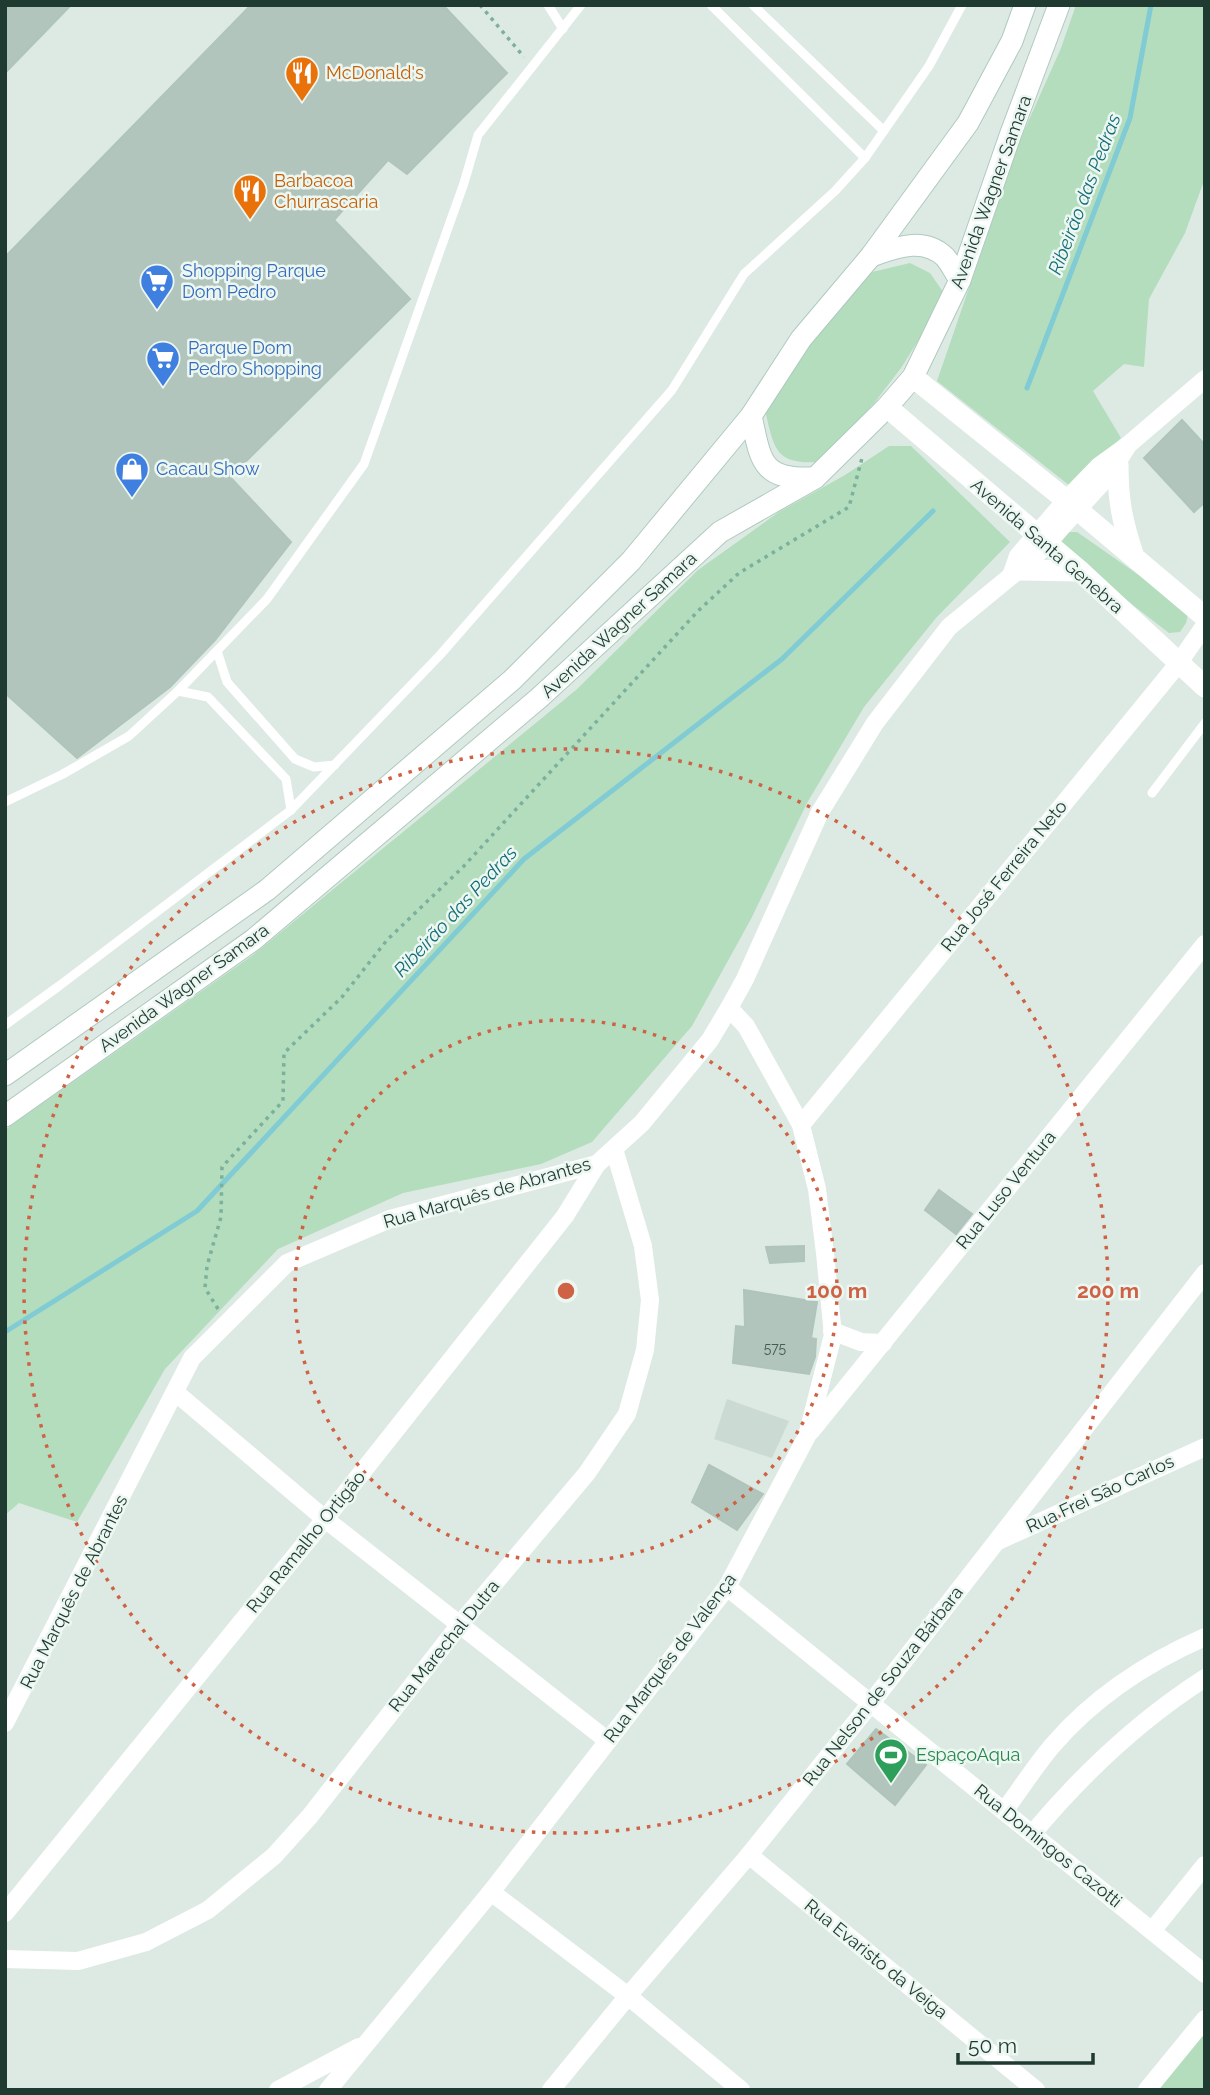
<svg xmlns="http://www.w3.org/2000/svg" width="1210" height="2095" font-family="Raleway,sans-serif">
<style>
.built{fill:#cbdad2}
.green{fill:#b3ddbd}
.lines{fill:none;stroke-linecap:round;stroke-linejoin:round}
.stream{stroke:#80cbd4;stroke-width:5}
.building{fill:#b2c5bc;stroke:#afc4ba;stroke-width:2}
.secondary-casing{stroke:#afcabf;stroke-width:23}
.path{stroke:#7bb09c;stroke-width:3.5;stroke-dasharray:3.5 5;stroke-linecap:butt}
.service{stroke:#fff;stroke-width:9}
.minor{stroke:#fff;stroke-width:18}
.tertiary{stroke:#fff;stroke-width:21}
.secondary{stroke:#fff;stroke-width:21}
.ring{fill:none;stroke:#cf6245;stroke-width:3.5;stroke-dasharray:3.5 7}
.labels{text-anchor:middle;stroke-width:5;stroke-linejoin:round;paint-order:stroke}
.number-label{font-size:14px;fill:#435d54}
.food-label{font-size:18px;fill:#c56008;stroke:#edf7f1;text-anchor:start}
.street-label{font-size:18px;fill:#1e3a31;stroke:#edf7f1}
.shop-label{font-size:18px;fill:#366cbe;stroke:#edf7f1;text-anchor:start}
.leisure-label{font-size:18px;fill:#27864d;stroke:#edf7f1;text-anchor:start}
.water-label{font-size:19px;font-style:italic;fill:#156d79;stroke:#edf7f1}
.centre{fill:#cf6245;stroke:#edf7f1;stroke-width:3.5}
.ring-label{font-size:21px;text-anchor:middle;font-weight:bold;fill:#cf6245;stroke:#edf7f1;stroke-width:5;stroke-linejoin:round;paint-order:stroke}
</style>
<rect width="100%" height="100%" fill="#ddeae3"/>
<path class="built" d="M 727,1399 L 789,1421 L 772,1458 L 714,1439 Z"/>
<g class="green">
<path d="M 1076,5 L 1205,5 L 1205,178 L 1185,233 L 1149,299 L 1144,367 L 1124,364 L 1093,391 L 1121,438 L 1070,486 L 937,381 L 1020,140 L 1061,48 Z"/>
<path d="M 910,263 L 930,273 L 946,296 L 901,368 L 875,402 L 820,462 C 775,465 774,449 765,410 L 808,344 L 868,273 Z"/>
<path d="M 889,446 L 911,446 L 1010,542 L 936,618 L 864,707 L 807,803 L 751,919 L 692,1026 L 592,1142 L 541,1164 L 403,1193 L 278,1249 L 165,1369 L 77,1522 L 19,1503 L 5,1515 L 5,1130 L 253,955 L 576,690 L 698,570 L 779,512 L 845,475 Z"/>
<path d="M 1069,532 L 1077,532 L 1189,610 L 1186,623 L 1180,632 L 1169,633 L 1068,555 L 1059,545 Z"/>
<path d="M 1205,2018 L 1205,2090 L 1147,2090 Z"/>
</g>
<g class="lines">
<g class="stream">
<path d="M 1027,388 L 1130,118 L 1151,5"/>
<path d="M 5,1332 L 197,1211 L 524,859 L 782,659 L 933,511"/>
</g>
</g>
<g class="building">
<path d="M 5,5 L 71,5 L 5,73 Z"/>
<path d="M 251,5 L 443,5 L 507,73 L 407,174 L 388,160 L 334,220 L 410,299 L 230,477 L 291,542 L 215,640 L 170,687 L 77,758 L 5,693 L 5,257 Z"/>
<path d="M 1182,420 L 1205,445 L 1205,502 L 1194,512 L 1144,458 Z"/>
<path d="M 939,1190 L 972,1214 L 956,1234 L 925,1210 Z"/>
<path d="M 804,1246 L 804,1261 L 770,1263 L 766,1247 Z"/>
<path d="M 744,1290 L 817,1302 L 811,1338 L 816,1339 L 815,1357 L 809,1374 L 733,1363 L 736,1326 L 745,1327 Z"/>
<path d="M 709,1465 L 763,1494 L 737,1530 L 692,1502 Z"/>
<path d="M 876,1729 L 926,1765 L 895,1805 L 847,1764 Z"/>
</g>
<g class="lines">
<g class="secondary-casing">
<g id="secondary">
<path d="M 871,256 C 895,248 923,236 945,257 C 951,264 955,273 960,280"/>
<path d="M 751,416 C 761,460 760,480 813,478"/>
<path d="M 5,1075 L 267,890 L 512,680 L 631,561 L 751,416 L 801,339 L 871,256 L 968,123 L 1012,41 L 1025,5"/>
<path d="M 5,1116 L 253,940 L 539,698 L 720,532 L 815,478 L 887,407 L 913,377 L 960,280 L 1011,133 L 1059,5"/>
</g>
</g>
<g class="path">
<path d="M 480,5 L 524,57"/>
<path d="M 218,1309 L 205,1288 L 207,1266 L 221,1217 L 222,1167 L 283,1101 L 284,1053 L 342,997 L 387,940 L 463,867 L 698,611 L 739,573 L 849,507 L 862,458"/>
</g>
<g class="service">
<path d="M 548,5 L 563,29"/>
<path d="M 711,5 L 865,158"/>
<path d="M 753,5 L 884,131"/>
<path d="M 217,651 L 227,682 L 295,759 L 314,767 L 335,765"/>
<path d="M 178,691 L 267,599 L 364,464 L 464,183 L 478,135 L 581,5"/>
<path d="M 1152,793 L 1205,723"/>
<path d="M 5,802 L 63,774 L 129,736 L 178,691 L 208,697 L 286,779 L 291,810"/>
<path d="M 5,1025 L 59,986 L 291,810 L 440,655 L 672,390 L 744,274 L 835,191 L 865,158 L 929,66 L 962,5"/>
</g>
<g class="minor">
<path d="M 1011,576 L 1018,556 L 1066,500 L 1099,466 L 1128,445 L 1205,379"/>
<path d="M 801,1125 L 1178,664 L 1205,625"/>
<path d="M 832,1331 L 861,1342 L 883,1343"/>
<path d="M 175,1392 L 325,1519 L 608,1741"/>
<path d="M 811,1431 L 1205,944"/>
<path d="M 998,1541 L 1205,1447"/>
<path d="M 727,1587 L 1205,1974"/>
<path d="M 5,1723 L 192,1358 L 287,1263 L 390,1219 L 597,1164 L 642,1123 L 710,1040 L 729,1008 L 745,979 L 820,812 L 875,723 L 949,627 L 1011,576 L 1029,563 L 1110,474 L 1128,445"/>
<path d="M 1004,1811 C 1020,1790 1035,1766 1052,1746 C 1093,1698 1148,1662 1205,1637"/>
<path d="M 1032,1834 C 1083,1773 1138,1721 1205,1678"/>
<path d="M 749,1855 L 1036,2090"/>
<path d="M 491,1892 L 628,1996 L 741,2090"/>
<path d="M 5,1913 L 325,1519 L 565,1216 L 597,1164"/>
<path d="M 1152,1931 L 1205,1865"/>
<path d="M 5,1959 L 78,1961 L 146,1942 L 208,1910 L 274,1856 L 310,1816 L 461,1623 L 587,1473 L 627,1414 L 645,1350 L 650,1300 L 643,1246 L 614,1149"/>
<path d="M 278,2090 L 359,2047"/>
<path d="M 328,2090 L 491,1892 L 727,1587 L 807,1436 L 833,1335 L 825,1253 L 817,1189 L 801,1125 L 746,1026 L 729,1008"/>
<path d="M 551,2090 L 628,1996 L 749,1855 L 871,1703 L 1205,1273"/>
<path d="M 1147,2090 L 1205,2019"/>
</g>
<g class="tertiary">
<path d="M 913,377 L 1066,500 L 1205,617"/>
<path d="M 887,407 L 1080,571 L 1205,687"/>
<path d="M 1118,464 C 1118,501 1122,521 1134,557"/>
<path d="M 1021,570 L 1080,571"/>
</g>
<use href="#secondary" class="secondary"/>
</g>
<g class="ring">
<circle cx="566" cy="1291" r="271"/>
<circle cx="566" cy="1291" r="542"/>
</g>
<defs>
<g id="restaurant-pin" transform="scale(1.75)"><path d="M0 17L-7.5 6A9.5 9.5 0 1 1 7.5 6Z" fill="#e8710a" stroke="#edf7f1"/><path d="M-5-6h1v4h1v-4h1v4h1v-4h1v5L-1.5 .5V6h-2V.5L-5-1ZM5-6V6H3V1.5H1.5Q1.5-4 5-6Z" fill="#fff"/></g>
<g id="supermarket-pin" transform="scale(1.75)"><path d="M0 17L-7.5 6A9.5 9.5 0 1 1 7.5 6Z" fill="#3f7fe0" stroke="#edf7f1"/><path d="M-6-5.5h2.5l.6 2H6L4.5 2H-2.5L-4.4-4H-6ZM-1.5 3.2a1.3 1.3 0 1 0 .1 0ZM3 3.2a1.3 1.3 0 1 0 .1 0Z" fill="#fff"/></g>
<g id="shop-pin" transform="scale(1.75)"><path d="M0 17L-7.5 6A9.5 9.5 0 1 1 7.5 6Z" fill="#3f7fe0" stroke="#edf7f1"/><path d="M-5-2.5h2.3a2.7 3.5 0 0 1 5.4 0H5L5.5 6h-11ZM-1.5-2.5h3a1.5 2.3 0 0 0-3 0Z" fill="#fff"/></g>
<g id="stadium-pin" transform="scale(1.75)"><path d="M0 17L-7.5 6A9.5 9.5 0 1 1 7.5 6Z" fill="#2e9e5b" stroke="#edf7f1"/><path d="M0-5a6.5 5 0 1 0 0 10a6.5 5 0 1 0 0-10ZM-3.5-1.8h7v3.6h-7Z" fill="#fff"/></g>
</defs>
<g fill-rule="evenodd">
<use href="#restaurant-pin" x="302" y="73"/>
<use href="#restaurant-pin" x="250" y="191"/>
<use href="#supermarket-pin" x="157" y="281"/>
<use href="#supermarket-pin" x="163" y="358"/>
<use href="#shop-pin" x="132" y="469"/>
<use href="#stadium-pin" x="891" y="1755"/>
</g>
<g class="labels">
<g class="number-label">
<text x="775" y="1353">575</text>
</g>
<g class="food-label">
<text x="326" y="79">McDonald's</text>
<text x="274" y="187">Barbacoa<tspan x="274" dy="21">Churrascaria</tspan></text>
</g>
<g class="street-label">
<text transform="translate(991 192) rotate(-70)" y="6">Avenida Wagner Samara</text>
<text transform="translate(1047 546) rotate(41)" y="6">Avenida Santa Genebra</text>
<text transform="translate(619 625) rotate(-43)" y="6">Avenida Wagner Samara</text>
<text transform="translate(1004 876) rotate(-51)" y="6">Rua José Ferreira Neto</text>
<text transform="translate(184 988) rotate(-36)" y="6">Avenida Wagner Samara</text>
<text transform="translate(1006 1190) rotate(-51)" y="6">Rua Luso Ventura</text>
<text transform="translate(487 1193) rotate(-16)" y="6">Rua Marquês de Abrantes</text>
<text transform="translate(1100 1494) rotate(-25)" y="6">Rua Frei São Carlos</text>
<text transform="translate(306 1542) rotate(-51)" y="6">Rua Ramalho Ortigão</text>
<text transform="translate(74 1592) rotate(-63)" y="6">Rua Marquês de Abrantes</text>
<text transform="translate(444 1646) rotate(-51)" y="6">Rua Marechal Dutra</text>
<text transform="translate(670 1658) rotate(-53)" y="6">Rua Marquês de Valença</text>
<text transform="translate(883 1686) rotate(-52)" y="6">Rua Nelson de Souza Bárbara</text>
<text transform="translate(1048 1846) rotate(39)" y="6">Rua Domingos Cazotti</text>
<text transform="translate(876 1959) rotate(39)" y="6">Rua Evaristo da Veiga</text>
</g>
<g class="shop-label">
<text x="182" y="277">Shopping Parque<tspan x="182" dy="21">Dom Pedro</tspan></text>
<text x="188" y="354">Parque Dom<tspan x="188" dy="21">Pedro Shopping</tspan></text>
<text x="156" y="475">Cacau Show</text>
</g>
<g class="leisure-label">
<text x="916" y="1761">EspaçoAqua</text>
</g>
<g class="water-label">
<text transform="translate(1084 194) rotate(-69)" y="7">Ribeirão das Pedras</text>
<text transform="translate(455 911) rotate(-47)" y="7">Ribeirão das Pedras</text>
</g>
</g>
<circle cx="566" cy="1291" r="10" class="centre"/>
<g class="ring-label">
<text x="837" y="1298">100 m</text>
<text x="1108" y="1298">200 m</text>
</g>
<rect width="1210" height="2095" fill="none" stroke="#1e3a31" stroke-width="14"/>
<path d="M958 2053v10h135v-10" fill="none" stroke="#1e3a31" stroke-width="3.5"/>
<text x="968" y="2053" font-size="21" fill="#1e3a31" stroke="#edf7f1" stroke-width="5" paint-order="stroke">50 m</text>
</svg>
